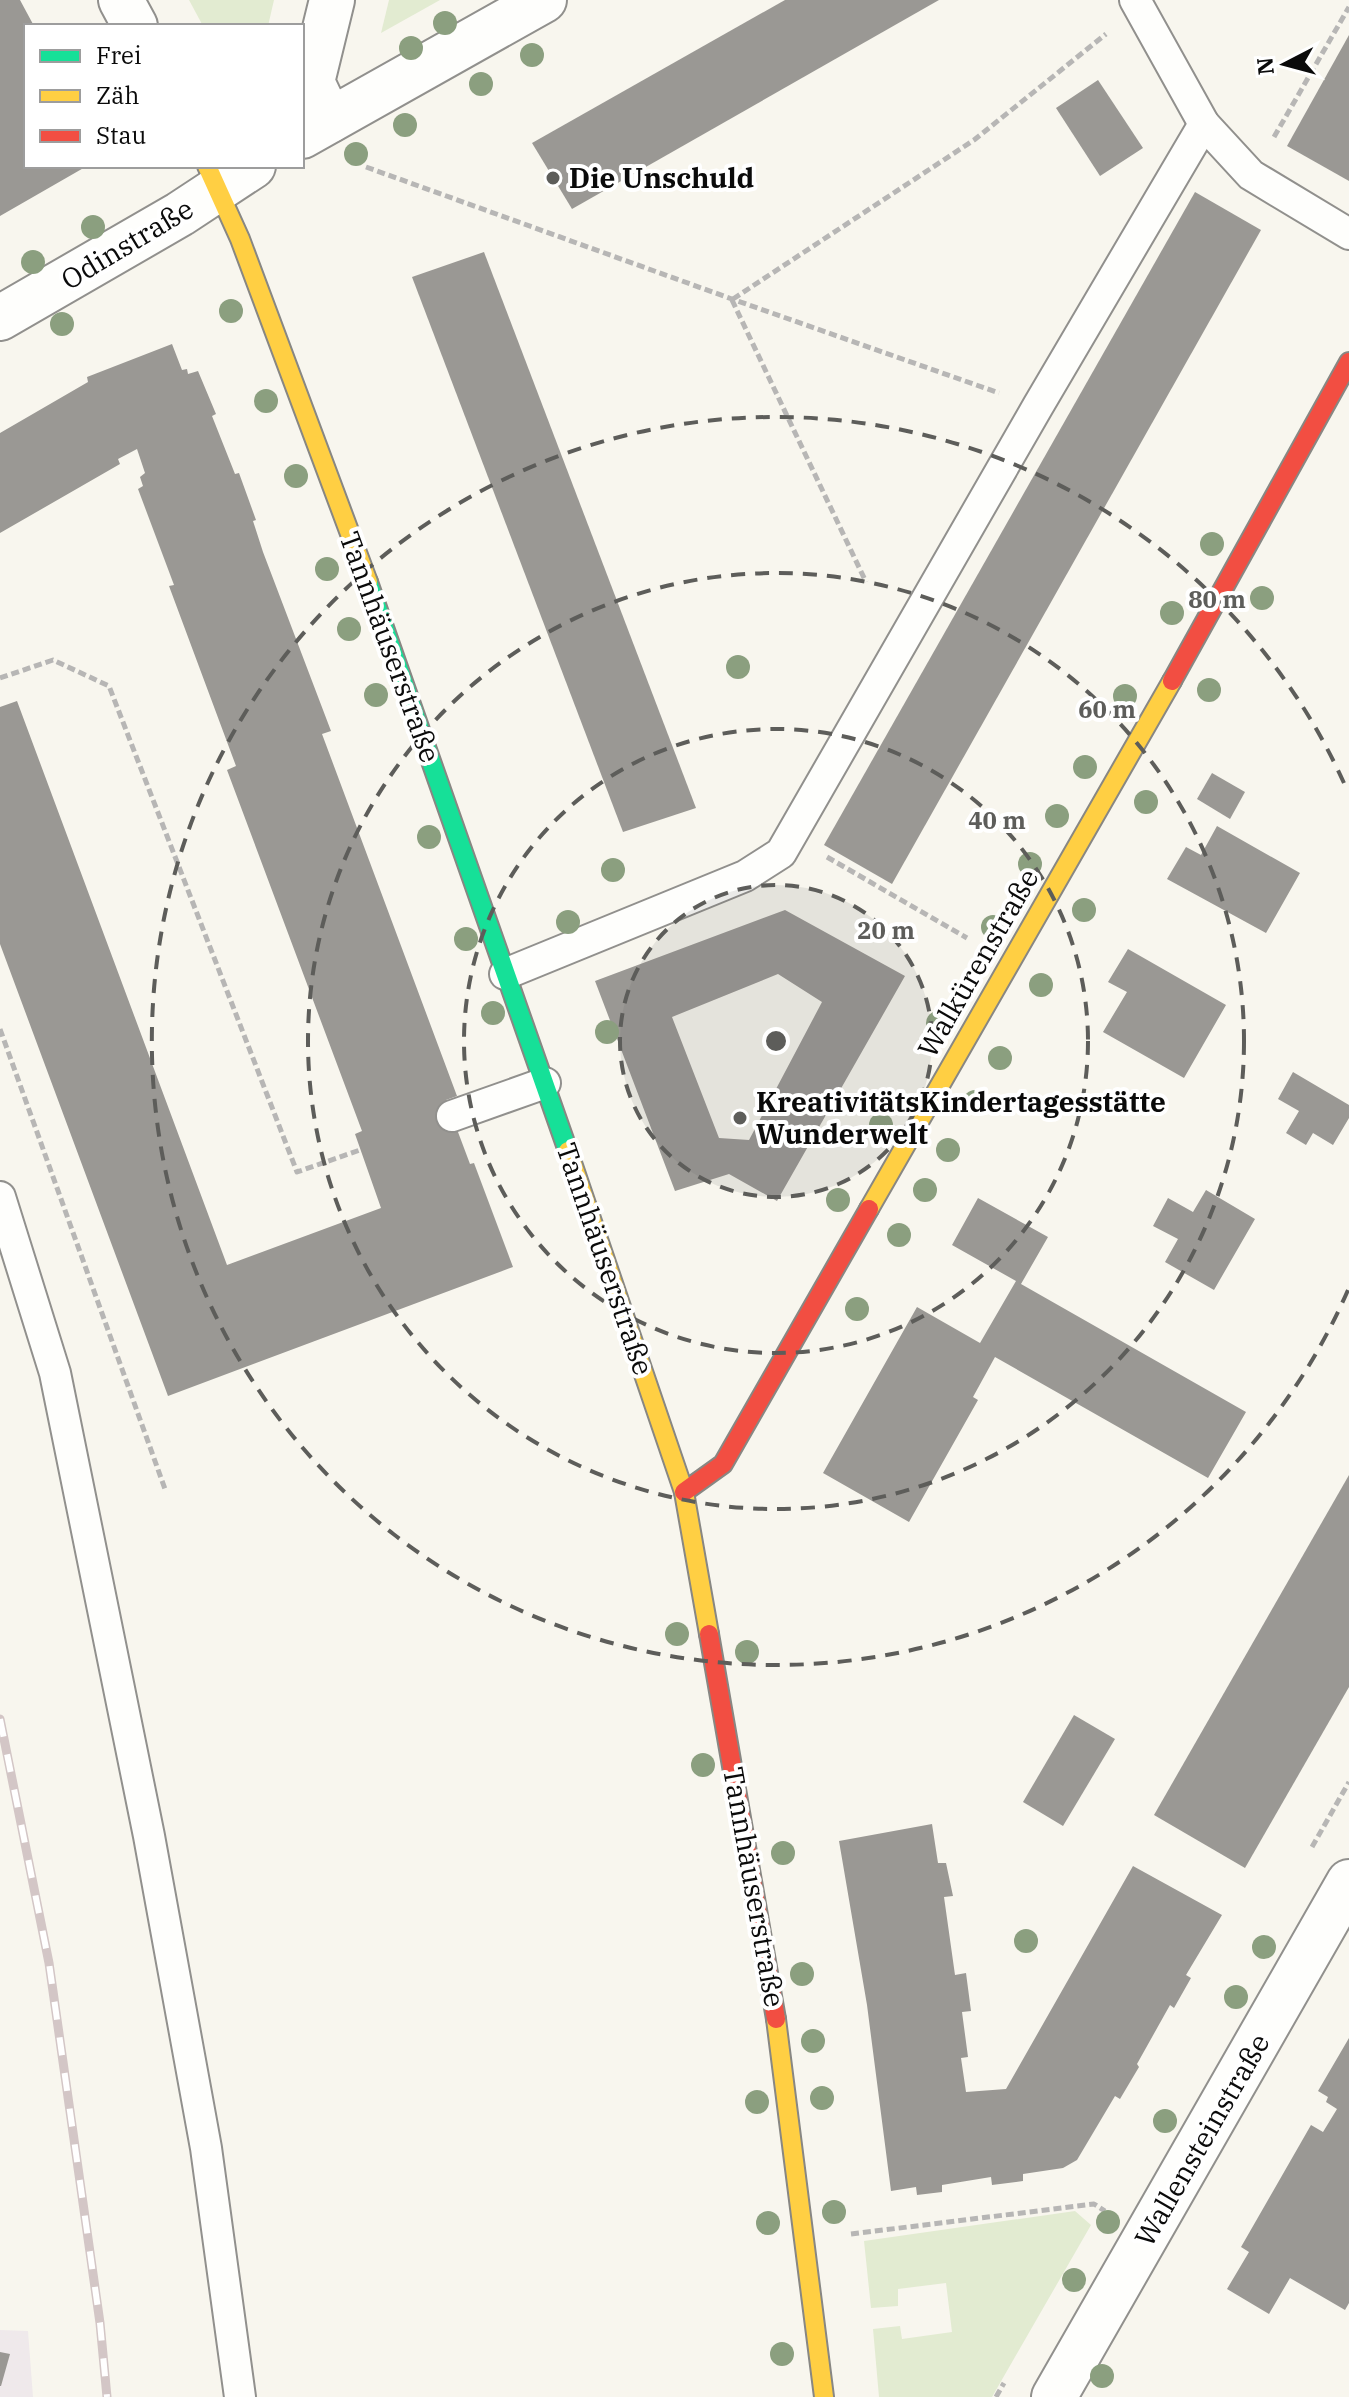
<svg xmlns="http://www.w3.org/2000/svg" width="1349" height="2397" font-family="'IBM Plex Serif',serif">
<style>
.industrial{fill:#efe9eb}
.green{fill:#e2ebd1}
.building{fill:#9a9894;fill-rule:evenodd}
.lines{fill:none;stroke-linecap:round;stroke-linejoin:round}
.lane-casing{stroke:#91908d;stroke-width:34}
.street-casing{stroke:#91908d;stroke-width:48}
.fast-casing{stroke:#888783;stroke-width:22}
.slow-casing{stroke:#888783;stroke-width:22}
.jam-casing{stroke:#888783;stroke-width:22}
.path{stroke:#b7b6b5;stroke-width:5;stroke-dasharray:8 4;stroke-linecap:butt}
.lane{stroke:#fefefc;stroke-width:30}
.street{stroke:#fefefc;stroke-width:44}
.fast{stroke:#16e098;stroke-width:18}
.slow{stroke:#ffcf43;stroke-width:18}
.jam{stroke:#f24e42;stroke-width:18}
.rail-casing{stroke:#d3c6c6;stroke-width:9}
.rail{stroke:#fff;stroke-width:6;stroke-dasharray:18;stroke-linecap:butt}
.tree{fill:#8b9f7f}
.ring{fill:none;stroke:#5d5d5a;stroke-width:4;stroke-dasharray:14 10}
.poi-dot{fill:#5d5d5a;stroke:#fff;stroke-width:3}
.labels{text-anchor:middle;stroke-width:8;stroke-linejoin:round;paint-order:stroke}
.poi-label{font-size:28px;font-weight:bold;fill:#0a0a0a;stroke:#fff;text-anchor:start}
.street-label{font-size:28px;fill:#0a0a0a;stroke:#fff}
.centre{fill:#5d5d5a;stroke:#fff;stroke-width:4}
.ring-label{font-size:24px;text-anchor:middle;font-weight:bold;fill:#5d5d5a;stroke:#fff;stroke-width:8;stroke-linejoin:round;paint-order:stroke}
</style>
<rect width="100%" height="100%" fill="#f8f6ee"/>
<path class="industrial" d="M 0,2330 L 28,2331 L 33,2397 L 0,2397 Z"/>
<g class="green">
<path d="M 189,0 L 274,0 L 268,26 L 203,26 Z"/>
<path d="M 389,0 L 440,0 L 381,33 Z"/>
<path d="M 1075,2211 L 1091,2225 L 992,2397 L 879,2397 L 873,2329 L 900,2326 L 902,2339 L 952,2332 L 946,2283 L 898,2289 L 898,2306 L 871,2308 L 864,2241 Z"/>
</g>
<g class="building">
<path d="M 0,0 L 20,0 L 34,26 L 26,26 L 26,166 L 87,166 L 0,216 Z"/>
<path d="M 785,0 L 939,0 L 572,209 L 532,143 Z"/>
<path d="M 1349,35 L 1349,181 L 1287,146 Z"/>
<path d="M 1098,80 L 1143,148 L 1100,176 L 1056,108 Z"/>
<path d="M 1195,192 L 1261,230 L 892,884 L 824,845 Z"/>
<path d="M 484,252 L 696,808 L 623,832 L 412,277 Z"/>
<path d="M 172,344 L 182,370 L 187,369 L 188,374 L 198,371 L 216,414 L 212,416 L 235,474 L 239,473 L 256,520 L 253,521 L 263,552 L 331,731 L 322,734 L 457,1096 L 446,1100 L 470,1164 L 474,1163 L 513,1267 L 168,1396 L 0,944 L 0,707 L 17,701 L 227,1265 L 381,1208 L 355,1134 L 362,1131 L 227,770 L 236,766 L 169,586 L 174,585 L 138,489 L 143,486 L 140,477 L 145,473 L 137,449 L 118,459 L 120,464 L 0,533 L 0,433 L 88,382 L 87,377 Z"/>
<path d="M 1212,773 L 1245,792 L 1230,819 L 1197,799 Z"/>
<path d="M 1217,826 L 1300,873 L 1266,933 L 1167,879 L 1186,847 L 1201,855 Z"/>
<path d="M 785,910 L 905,976 L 777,1201 L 729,1174 L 675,1191 L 595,981 ZM 778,974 L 822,1002 L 749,1140 L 719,1138 L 672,1017 Z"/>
<path d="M 1128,949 L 1226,1005 L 1184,1078 L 1103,1032 L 1127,992 L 1108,982 Z"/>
<path d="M 1293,1072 L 1349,1105 L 1349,1118 L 1333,1145 L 1313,1133 L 1306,1145 L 1286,1133 L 1299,1111 L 1278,1099 Z"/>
<path d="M 1206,1190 L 1255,1219 L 1214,1290 L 1165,1262 L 1178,1239 L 1153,1226 L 1168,1198 L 1193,1212 Z"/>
<path d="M 978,1198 L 1048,1237 L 1021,1284 L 1246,1412 L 1208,1478 L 995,1357 L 973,1397 L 978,1400 L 909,1522 L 823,1473 L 917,1307 L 980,1343 L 1016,1281 L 952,1245 Z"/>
<path d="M 1349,1475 L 1349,1687 L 1245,1868 L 1154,1815 Z"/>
<path d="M 1074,1715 L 1115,1739 L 1063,1826 L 1023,1802 Z"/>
<path d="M 932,1824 L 938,1863 L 946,1863 L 953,1896 L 944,1897 L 955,1975 L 966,1973 L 971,2011 L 962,2012 L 968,2057 L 961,2058 L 966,2092 L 1006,2089 L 1133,1866 L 1222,1915 L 1186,1975 L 1191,1978 L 1174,2008 L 1170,2005 L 1137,2064 L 1139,2067 L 1120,2099 L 1115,2096 L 1077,2160 L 1063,2168 L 1023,2174 L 1023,2181 L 992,2185 L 991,2177 L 942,2185 L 942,2192 L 917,2195 L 916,2187 L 891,2191 L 867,2005 L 839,1841 Z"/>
<path d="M 1349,2038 L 1349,2303 L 1345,2310 L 1290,2278 L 1269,2314 L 1227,2289 L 1249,2252 L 1241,2247 L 1311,2125 L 1323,2132 L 1337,2109 L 1326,2102 L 1328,2097 L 1318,2091 Z"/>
<path d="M 0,2352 L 10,2354 L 1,2386 L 0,2386 Z"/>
</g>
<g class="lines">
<g class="lane-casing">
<g id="lane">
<path d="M 1135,0 L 1204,124 L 1251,175 L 1349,234"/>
<path d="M 505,974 L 745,876 L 781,853 L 1038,406 L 1204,124"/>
<path d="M 452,1116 L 545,1083"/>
<path d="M 0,1197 L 55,1373 L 149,1836 L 206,2148 L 240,2397"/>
</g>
</g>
<g class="street-casing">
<g id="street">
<path d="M 121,0 L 135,26"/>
<path d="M 330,120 L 312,82 L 332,0"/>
<path d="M 302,136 L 544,0"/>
<path d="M 0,318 L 180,214 L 253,166"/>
<path d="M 1054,2397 L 1349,1882"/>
</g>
</g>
<g class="fast-casing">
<path id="fast" d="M 368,582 L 568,1151"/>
</g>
<g class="slow-casing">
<g id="slow">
<path d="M 207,166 L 240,239 L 368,582"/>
<path d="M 568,1151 L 684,1492 L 709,1634"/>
<path d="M 869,1209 L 1172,681"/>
<path d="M 776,2019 L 824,2397"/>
</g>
</g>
<g class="jam-casing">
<g id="jam">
<path d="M 1172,681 L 1349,362"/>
<path d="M 684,1492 L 723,1464 L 869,1209"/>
<path d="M 709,1634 L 776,2019"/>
</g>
</g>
<g class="path">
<path d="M 1274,137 L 1349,7"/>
<path d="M 366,167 L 732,299 L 999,393"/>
<path d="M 733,299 L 974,140 L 1106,34"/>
<path d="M 732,300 L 866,582"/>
<path d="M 0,678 L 53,660 L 109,686 L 297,1172 L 360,1150"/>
<path d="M 827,857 L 967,938"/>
<path d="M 0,1029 L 165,1489"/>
<path d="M 1312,1847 L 1349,1782"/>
<path d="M 851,2234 L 1094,2204 L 1105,2211"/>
<path d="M 996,2397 L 1004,2383"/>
</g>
<use href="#lane" class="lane"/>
<use href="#street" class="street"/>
<use href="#fast" class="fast"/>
<use href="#slow" class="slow"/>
<use href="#jam" class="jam"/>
<g class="rail-casing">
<path id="rail" d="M 0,1719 L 49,1963 L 100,2323 L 107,2397"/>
</g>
<use href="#rail" class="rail"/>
</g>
<g class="tree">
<circle cx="445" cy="23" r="12"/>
<circle cx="411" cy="48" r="12"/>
<circle cx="532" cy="55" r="12"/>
<circle cx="481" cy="84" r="12"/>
<circle cx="405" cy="125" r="12"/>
<circle cx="356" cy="154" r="12"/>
<circle cx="93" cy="227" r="12"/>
<circle cx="33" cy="262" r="12"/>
<circle cx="231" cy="311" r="12"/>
<circle cx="62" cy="324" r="12"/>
<circle cx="266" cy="401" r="12"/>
<circle cx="296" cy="476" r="12"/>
<circle cx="1212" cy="544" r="12"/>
<circle cx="327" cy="569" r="12"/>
<circle cx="1262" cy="598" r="12"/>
<circle cx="1172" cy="613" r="12"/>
<circle cx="349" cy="629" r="12"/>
<circle cx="738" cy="667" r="12"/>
<circle cx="1209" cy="690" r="12"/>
<circle cx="376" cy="695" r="12"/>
<circle cx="1125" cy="696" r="12"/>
<circle cx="1085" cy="767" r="12"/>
<circle cx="1146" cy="802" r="12"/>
<circle cx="1057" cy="816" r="12"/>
<circle cx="429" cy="837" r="12"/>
<circle cx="1030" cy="864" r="12"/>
<circle cx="613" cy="870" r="12"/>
<circle cx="1084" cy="910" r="12"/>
<circle cx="568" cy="922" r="12"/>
<circle cx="993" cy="927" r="12"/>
<circle cx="466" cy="939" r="12"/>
<circle cx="1041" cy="985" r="12"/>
<circle cx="493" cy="1013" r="12"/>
<circle cx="938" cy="1023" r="12"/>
<circle cx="607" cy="1032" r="12"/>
<circle cx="1000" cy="1058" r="12"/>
<circle cx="975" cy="1102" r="12"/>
<circle cx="881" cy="1125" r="12"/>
<circle cx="948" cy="1150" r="12"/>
<circle cx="925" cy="1190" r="12"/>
<circle cx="838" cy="1200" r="12"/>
<circle cx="899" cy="1235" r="12"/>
<circle cx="857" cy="1309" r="12"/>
<circle cx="677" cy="1634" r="12"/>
<circle cx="747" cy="1652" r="12"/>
<circle cx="703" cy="1765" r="12"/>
<circle cx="783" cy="1853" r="12"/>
<circle cx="1026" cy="1941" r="12"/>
<circle cx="1264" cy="1947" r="12"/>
<circle cx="802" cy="1974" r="12"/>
<circle cx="1236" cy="1997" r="12"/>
<circle cx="813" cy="2041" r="12"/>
<circle cx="822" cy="2098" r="12"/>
<circle cx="757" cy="2102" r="12"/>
<circle cx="1165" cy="2121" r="12"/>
<circle cx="834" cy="2212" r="12"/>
<circle cx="1108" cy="2222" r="12"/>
<circle cx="768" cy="2223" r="12"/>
<circle cx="1074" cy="2280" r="12"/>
<circle cx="782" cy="2354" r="12"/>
<circle cx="1102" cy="2376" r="12"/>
</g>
<circle cx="776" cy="1041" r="156" fill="#5d5d5a" fill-opacity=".12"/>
<g class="ring">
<circle cx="776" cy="1041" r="156"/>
<circle cx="776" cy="1041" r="312"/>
<circle cx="776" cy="1041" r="468"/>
<path d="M1348 1290A624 624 0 1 1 1348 792"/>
</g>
<g class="poi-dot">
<circle cx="553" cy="178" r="8"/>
<circle cx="740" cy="1118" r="8"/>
</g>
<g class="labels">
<g class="poi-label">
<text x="569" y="188">Die Unschuld</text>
<text x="756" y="1112">KreativitätsKindertagesstätte<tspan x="756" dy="32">Wunderwelt</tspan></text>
</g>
<g class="street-label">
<text transform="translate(127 244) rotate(-31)" y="10">Odinstraße</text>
<text transform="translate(390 647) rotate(70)" y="10">Tannhäuserstraße</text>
<text transform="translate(978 963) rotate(-60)" y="10">Walkürenstraße</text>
<text transform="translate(605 1259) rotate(71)" y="10">Tannhäuserstraße</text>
<text transform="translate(754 1887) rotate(80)" y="10">Tannhäuserstraße</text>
<text transform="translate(1202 2140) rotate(-60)" y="10">Wallensteinstraße</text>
</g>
</g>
<circle cx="776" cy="1041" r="12" class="centre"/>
<g class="ring-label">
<text x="1217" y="608">80 m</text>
<text x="1107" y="718">60 m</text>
<text x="997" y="829">40 m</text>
<text x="886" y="939">20 m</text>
</g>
<rect x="24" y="24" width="280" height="144" fill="#ffffff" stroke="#9d9d9d" stroke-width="2"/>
<rect x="40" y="50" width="40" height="12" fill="#16e098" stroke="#9d9d9d" stroke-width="2"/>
<text x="96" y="64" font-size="24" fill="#0a0a0a">Frei</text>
<rect x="40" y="90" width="40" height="12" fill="#ffcf43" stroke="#9d9d9d" stroke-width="2"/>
<text x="96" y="104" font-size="24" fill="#0a0a0a">Zäh</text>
<rect x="40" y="130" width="40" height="12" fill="#f24e42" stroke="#9d9d9d" stroke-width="2"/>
<text x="96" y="144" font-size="24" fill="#0a0a0a">Stau</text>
<g transform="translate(1285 64) rotate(264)" stroke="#ffffff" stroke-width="6" paint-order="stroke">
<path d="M0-6L14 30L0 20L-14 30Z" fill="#0a0a0a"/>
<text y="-12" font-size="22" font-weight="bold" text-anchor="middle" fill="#0a0a0a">N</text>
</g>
</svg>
